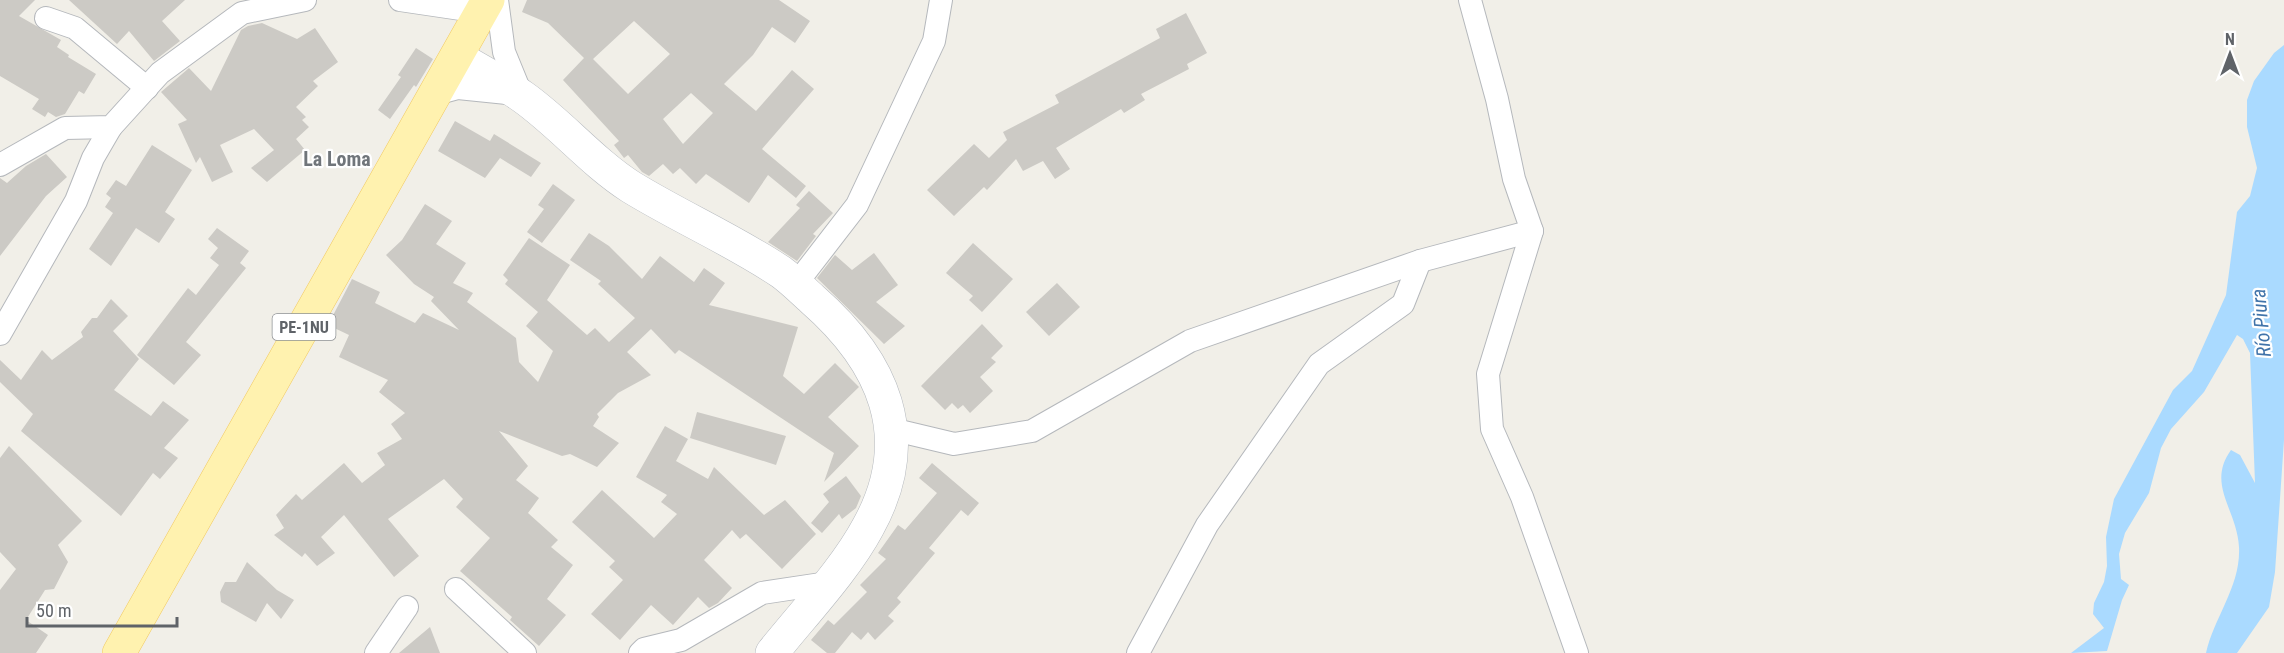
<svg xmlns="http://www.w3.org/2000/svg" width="2284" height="653" font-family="'Roboto Condensed',sans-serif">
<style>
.water{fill:#aadaff}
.building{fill:#cccac5;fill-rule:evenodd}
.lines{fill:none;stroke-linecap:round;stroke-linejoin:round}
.minor-casing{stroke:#b5b8bc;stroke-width:24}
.secondary-casing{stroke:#b6babf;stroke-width:34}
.primary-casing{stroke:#f2c960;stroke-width:34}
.minor{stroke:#fff;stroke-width:22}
.secondary{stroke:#fff;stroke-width:33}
.primary{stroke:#fff2af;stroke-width:33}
.labels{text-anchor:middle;stroke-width:4.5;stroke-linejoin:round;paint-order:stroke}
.shield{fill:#fff;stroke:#8f9295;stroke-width:1.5}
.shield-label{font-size:16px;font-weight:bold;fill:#5f6368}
.neighbourhood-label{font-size:20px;font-weight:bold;fill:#70757a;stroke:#fff}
.water-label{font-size:20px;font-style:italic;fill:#4174aa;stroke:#fff}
</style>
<rect width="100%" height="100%" fill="#f1efe8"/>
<path class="water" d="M 2284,45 L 2284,440 L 2275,572 L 2269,607 L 2237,653 L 2206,653 C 2214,617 2241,586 2239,547 C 2237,509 2206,485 2231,450 L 2240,455 L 2255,483 L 2250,353 L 2243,339 L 2237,335 L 2204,392 L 2171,429 L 2161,448 L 2149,493 L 2125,533 L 2119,554 L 2121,579 L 2129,585 L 2122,600 L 2107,651 L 2071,653 L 2104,628 L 2093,614 L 2094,603 L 2104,582 L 2107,566 L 2106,537 L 2114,499 L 2173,390 L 2192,371 L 2226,295 L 2237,212 L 2250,196 L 2257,168 L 2247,127 L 2247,100 L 2254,81 L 2274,53 Z"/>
<g class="building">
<path d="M 0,0 L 35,0 L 19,16 L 61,40 L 57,47 L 69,55 L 68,57 L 96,74 L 84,94 L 79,91 L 65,114 L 56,117 L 48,112 L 45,117 L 32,109 L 39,99 L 0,76 Z"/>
<path d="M 69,0 L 185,0 L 162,21 L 180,41 L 154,61 L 129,31 L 117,44 Z"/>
<path d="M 527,0 L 779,0 L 810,21 L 795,43 L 772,27 L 753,55 L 724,84 L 756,111 L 792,70 L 814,89 L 762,149 L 806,186 L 796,198 L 768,175 L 749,203 L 706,174 L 696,184 L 680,168 L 673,174 L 663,164 L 649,176 L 642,172 L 628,155 L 624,158 L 614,145 L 619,141 L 563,80 L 584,58 L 548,23 L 522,12 ZM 634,21 L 670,54 L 628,94 L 593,59 ZM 691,93 L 713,113 L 683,144 L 663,119 Z"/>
<path d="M 1186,13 L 1207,53 L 1187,64 L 1189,69 L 1141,94 L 1145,100 L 1124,113 L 1121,109 L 1056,148 L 1070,169 L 1055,179 L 1043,161 L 1023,171 L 1016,159 L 987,190 L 984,187 L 954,216 L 927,190 L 974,144 L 989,158 L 1007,140 L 1003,132 L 1059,103 L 1055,95 L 1160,38 L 1156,29 Z"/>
<path d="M 262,23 L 297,39 L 315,28 L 338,62 L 313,81 L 318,86 L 296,107 L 306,117 L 302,120 L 309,127 L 296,139 L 305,150 L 267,182 L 251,168 L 274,150 L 254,129 L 220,145 L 233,172 L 212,182 L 200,157 L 196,163 L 178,124 L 187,120 L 161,92 L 189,68 L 211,91 L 241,30 L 248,26 Z"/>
<path d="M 416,48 L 433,59 L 416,87 L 414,85 L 390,119 L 378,110 L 401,77 L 398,75 Z"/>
<path d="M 455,121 L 490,141 L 494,134 L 541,163 L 531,177 L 500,158 L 485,178 L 438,151 Z"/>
<path d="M 152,145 L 192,170 L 165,212 L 175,219 L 159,243 L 136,228 L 111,266 L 89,249 L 113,213 L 105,207 L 111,198 L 106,194 L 116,180 L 126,186 Z"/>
<path d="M 46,154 L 67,177 L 46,196 L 0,256 L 0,178 L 7,183 L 26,166 Z"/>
<path d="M 553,184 L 575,200 L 542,243 L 527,232 L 544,209 L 538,205 Z"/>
<path d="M 809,191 L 833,213 L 813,234 L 816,236 L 797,261 L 768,242 L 800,208 L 796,205 Z"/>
<path d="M 425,204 L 452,221 L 436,244 L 466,263 L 453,283 L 473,293 L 467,302 L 516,338 L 519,362 L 538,382 L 553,351 L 526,326 L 538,312 L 505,284 L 508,280 L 503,275 L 529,238 L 570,265 L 547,300 L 587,335 L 595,328 L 609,342 L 635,318 L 598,284 L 601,281 L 570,260 L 589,233 L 609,246 L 642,279 L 660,256 L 694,282 L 704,268 L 725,283 L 709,305 L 798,327 L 783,376 L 804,394 L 835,363 L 859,387 L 828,417 L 859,446 L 824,482 L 834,453 L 679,350 L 675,354 L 651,329 L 627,352 L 651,375 L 618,393 L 597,414 L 599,417 L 593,426 L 619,443 L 597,467 L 570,454 L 562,456 L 499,431 L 528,466 L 516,480 L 539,498 L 528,513 L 558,540 L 551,547 L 573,565 L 547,599 L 566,615 L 539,646 L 510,620 L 512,617 L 460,571 L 490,538 L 456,507 L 463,499 L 444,479 L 388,519 L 419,556 L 394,577 L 344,515 L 321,537 L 335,553 L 317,566 L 305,553 L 302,557 L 274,535 L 284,528 L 276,515 L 296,494 L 302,500 L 344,463 L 362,483 L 385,465 L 377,453 L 402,439 L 391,424 L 405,413 L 379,392 L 388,380 L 339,357 L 349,335 L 328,325 L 352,279 L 380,292 L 375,303 L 415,323 L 423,313 L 459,330 L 431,301 L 434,297 L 414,284 L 386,255 L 402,240 Z"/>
<path d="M 217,228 L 249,251 L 240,263 L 246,268 L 186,342 L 201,355 L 174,385 L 137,355 L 188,288 L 196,295 L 219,265 L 210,258 L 218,248 L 208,239 Z"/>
<path d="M 973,243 L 1013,279 L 982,312 L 969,300 L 973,296 L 946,273 Z"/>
<path d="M 874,253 L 898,285 L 876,302 L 905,326 L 884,344 L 817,278 L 835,255 L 852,270 Z"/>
<path d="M 1057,283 L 1080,307 L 1049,336 L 1026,312 Z"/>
<path d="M 111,299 L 128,316 L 113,331 L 139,359 L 114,390 L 151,416 L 163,401 L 189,420 L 164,448 L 178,458 L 160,479 L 153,473 L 121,516 L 21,431 L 33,414 L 0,382 L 0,360 L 21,380 L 42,350 L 52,360 L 83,337 L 81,332 L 92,318 L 97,318 Z"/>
<path d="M 982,324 L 1003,346 L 991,358 L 996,362 L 980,377 L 993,391 L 970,413 L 963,405 L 958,409 L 952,403 L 945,410 L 921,386 Z"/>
<path d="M 697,412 L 786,436 L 776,465 L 690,438 Z"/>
<path d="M 665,426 L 688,439 L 676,461 L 708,479 L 714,467 L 764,515 L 785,500 L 816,534 L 782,569 L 746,534 L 740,539 L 732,530 L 704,560 L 732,588 L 718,603 L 709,608 L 698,597 L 673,625 L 651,605 L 620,640 L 591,614 L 623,580 L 609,567 L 615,561 L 572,522 L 602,490 L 654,538 L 677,514 L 661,502 L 667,495 L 636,477 Z"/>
<path d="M 9,446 L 82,521 L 58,545 L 68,562 L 54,589 L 45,590 L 26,620 L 48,635 L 36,653 L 0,653 L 0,590 L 16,569 L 0,552 L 0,458 Z"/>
<path d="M 932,463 L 979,503 L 968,516 L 961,510 L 929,548 L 935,553 L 897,598 L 901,602 L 888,616 L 894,621 L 875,640 L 868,632 L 861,640 L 852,632 L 835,653 L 827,653 L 811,640 L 828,620 L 834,625 L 867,592 L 860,585 L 886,559 L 878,553 L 898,525 L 905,530 L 937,493 L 919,478 Z"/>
<path d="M 846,476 L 861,496 L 856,508 L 842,519 L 839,514 L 822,533 L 811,523 L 829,502 L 823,494 Z"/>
<path d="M 247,562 L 277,590 L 294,600 L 281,619 L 267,603 L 256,622 L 221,602 L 220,592 L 225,582 L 236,582 Z"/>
<path d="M 430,627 L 440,653 L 399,653 Z"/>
</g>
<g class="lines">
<g class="minor-casing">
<g id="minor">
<path d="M 400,0 L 481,12"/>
<path d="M 497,0 L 504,52 L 522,96"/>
<path d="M 1470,0 L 1497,99 L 1514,179 L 1532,231 L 1488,374 L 1492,429 L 1522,497 L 1577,653"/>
<path d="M 46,18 L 75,28 L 147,88"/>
<path d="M 436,94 L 458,88 L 507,93"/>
<path d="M 0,165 L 65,128 L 111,127 L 160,73 L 242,13 L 305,0"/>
<path d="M 796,284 L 857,205 L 934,41 L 941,0"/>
<path d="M 0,334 L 76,201 L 93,158 L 111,127"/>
<path d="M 891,429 L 954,444 L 1032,431 L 1190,341 L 1420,261 L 1532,231"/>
<path d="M 456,589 L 525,653"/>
<path d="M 376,653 L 407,607"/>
<path d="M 640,653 L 644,649 L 681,640 L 762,593 L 828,583"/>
<path d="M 1138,653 L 1207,525 L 1319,364 L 1403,304 L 1420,261"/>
</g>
</g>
<g class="secondary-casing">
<path id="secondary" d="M 457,57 C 479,70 502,82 523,97 C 561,124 592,162 631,187 C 680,217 733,240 781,272 C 792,280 802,290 812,299 C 883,361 918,437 868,527 C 845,570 803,614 772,653"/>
</g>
<g class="primary-casing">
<path id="primary" d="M 119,653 L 488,0"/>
</g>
<use href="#minor" class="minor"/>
<use href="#secondary" class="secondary"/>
<use href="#primary" class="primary"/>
</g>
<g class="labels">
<rect class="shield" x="272.5" y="314" width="63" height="26" rx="4.5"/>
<g class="shield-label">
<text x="304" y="333">PE-1NU</text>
</g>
<g class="neighbourhood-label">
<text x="337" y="166">La Loma</text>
</g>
<g class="water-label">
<text transform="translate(2261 323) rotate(-95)" y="7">Río Piura</text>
</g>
</g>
<g transform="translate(2230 54)" stroke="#ffffff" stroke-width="4.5" paint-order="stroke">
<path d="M0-4.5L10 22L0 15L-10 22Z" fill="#5f6368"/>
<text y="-9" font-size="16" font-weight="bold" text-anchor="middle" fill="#5f6368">N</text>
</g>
<path d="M27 617v9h150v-9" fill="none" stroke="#5f6368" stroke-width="3"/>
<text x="36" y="617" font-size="18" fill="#5f6368" stroke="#ffffff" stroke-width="4.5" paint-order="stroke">50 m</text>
</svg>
